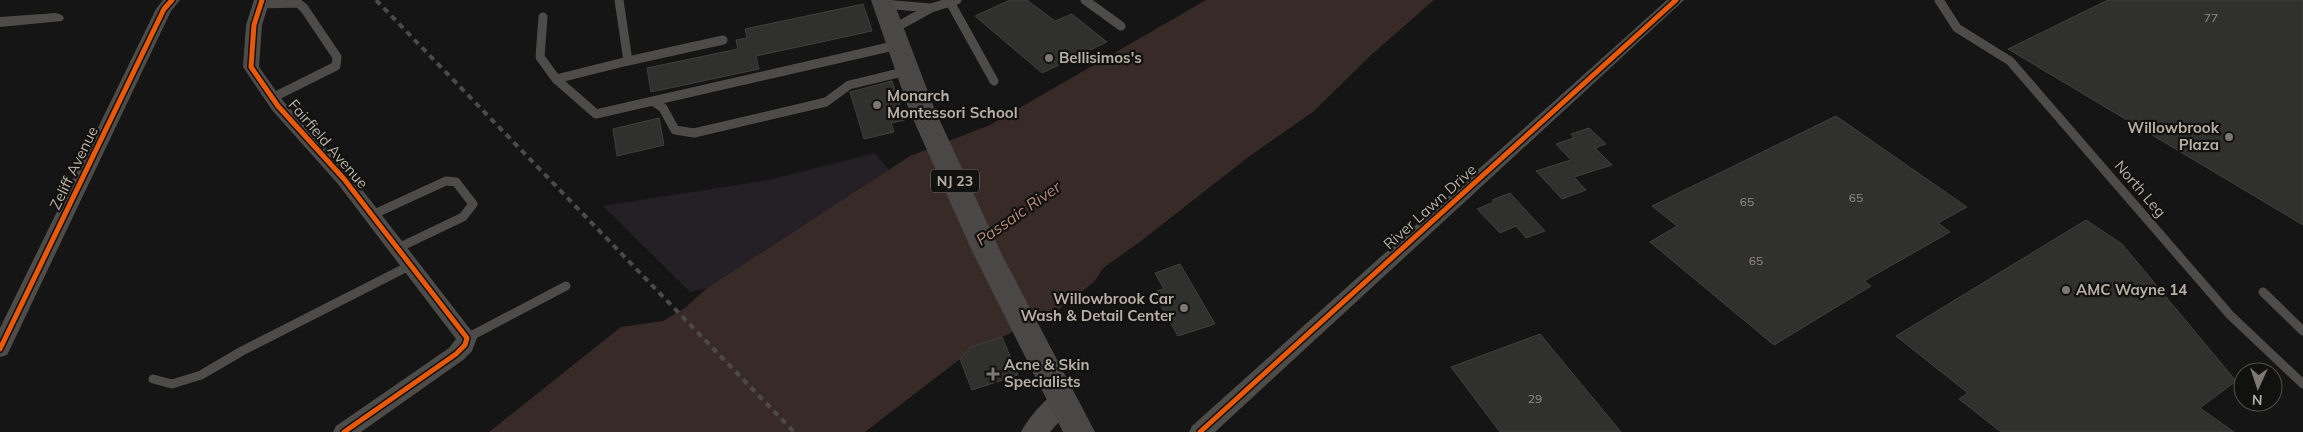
<svg xmlns="http://www.w3.org/2000/svg" width="2303" height="432" font-family="Mulish,sans-serif">
<style>
.green{fill:#251f26}
.water{fill:#382b27}
.building{fill:#30302e;stroke:#42403d}
.lines{fill:none;stroke-linecap:round;stroke-linejoin:round}
.service{stroke:#4e4c49;stroke-width:9}
.minor{fill:#4e4c49;fill-rule:evenodd}
.tertiary{fill:#4e4c49;fill-rule:evenodd}
.primary{fill:#4a4846;fill-rule:evenodd}
.rail{stroke:#4d4b49;stroke-width:4;stroke-dasharray:6 5;stroke-linecap:butt}
.cycleway-casing{stroke:#11110f;stroke-width:8}
.cycleway{stroke:#e8590c;stroke-width:5}
.poi-dot{fill:#7f7872;stroke:#11110f;stroke-width:2}
.labels{text-anchor:middle;stroke-width:4.5;stroke-linejoin:round;paint-order:stroke}
.number-label{font-size:12px;fill:#968e86}
.shield{fill:#11110f;stroke:#867f77;stroke-width:1}
.shield-label{font-size:14px;font-weight:bold;fill:#b8aea4}
.poi-label{font-size:15px;font-weight:bold;fill:#b8aea4;stroke:#11110f;text-anchor:start}
.street-label{font-size:15px;fill:#b8aea4;stroke:#11110f}
.water-label{font-size:16px;font-style:italic;fill:#b68878;stroke:#11110f}
</style>
<rect width="100%" height="100%" fill="#151515"/>
<path class="green" d="M 875,153 L 889,170 L 707,288 L 690,292 L 603,206 L 769,180 Z"/>
<path class="water" d="M 1206,0 L 1434,0 L 1371,55 L 1313,112 L 1251,155 L 1141,241 L 1103,268 L 1094,282 L 1054,313 L 1002,337 L 971,347 L 960,359 L 865,432 L 489,432 L 621,327 L 663,321 L 685,308 L 707,288 L 910,156 L 990,125 Z"/>
<g class="building">
<path d="M 1010,0 L 1027,0 L 1055,21 L 1072,14 L 1107,42 L 1042,73 L 975,16 Z"/>
<path d="M 2108,0 L 2303,0 L 2303,225 L 2008,49 Z"/>
<path d="M 863,4 L 872,31 L 756,56 L 759,69 L 651,92 L 647,68 L 738,49 L 736,40 L 747,38 L 745,29 Z"/>
<path d="M 892,81 L 905,120 L 891,123 L 894,132 L 864,139 L 850,92 Z"/>
<path d="M 1836,116 L 1967,207 L 1938,223 L 1950,232 L 1864,281 L 1871,286 L 1774,345 L 1650,242 L 1677,226 L 1652,206 Z"/>
<path d="M 659,118 L 664,145 L 617,156 L 613,129 Z"/>
<path d="M 1589,128 L 1606,144 L 1595,148 L 1612,165 L 1574,177 L 1586,190 L 1562,199 L 1536,171 L 1571,160 L 1556,144 L 1574,138 L 1571,134 Z"/>
<path d="M 1510,193 L 1545,231 L 1526,238 L 1516,226 L 1500,233 L 1477,209 L 1494,202 L 1492,200 Z"/>
<path d="M 2086,220 L 2122,244 L 2236,381 L 2200,408 L 2234,432 L 2001,432 L 1959,399 L 1968,393 L 1896,336 Z"/>
<path d="M 1180,264 L 1215,324 L 1178,336 L 1153,292 L 1164,289 L 1155,273 Z"/>
<path d="M 1540,334 L 1621,432 L 1500,432 L 1451,367 Z"/>
<path d="M 1002,337 L 1018,375 L 972,390 L 960,359 L 971,347 Z"/>
</g>
<g class="lines">
<g class="service">
<path d="M 619,0 L 628,61 L 556,79 L 596,114 L 898,45"/>
<path d="M 1085,0 L 1121,26"/>
<path d="M 1939,0 L 1957,28 L 2010,61 L 2230,315 L 2303,384"/>
<path d="M 950,2 L 994,81"/>
<path d="M 261,4 L 298,3 L 304,8 L 337,57 L 336,66 L 272,98"/>
<path d="M 883,4 L 931,8 L 893,29"/>
<path d="M 931,8 L 957,0"/>
<path d="M 543,17 L 540,57 L 556,79"/>
<path d="M 628,61 L 723,40"/>
<path d="M 653,101 L 663,108 L 675,130 L 694,133 L 826,102 L 849,85 L 907,71"/>
<path d="M 372,215 L 446,181 L 456,182 L 473,204 L 463,217 L 398,248"/>
<path d="M 2263,292 L 2303,331"/>
<path d="M 467,338 L 566,286"/>
<path d="M 153,379 L 172,384 L 201,375 L 242,351 L 411,265"/>
</g>
<g class="minor">
<path d="M 163,0 L 180,0 L 171,11 L 10,349 L 7,355 L 0,357 L 0,328 L 156,9 Z"/>
<path d="M 254,0 L 270,0 L 262,25 L 259,67 L 284,102 L 350,174 L 477,338 L 472,351 L 463,360 L 361,432 L 333,432 L 336,426 L 449,348 L 456,339 L 338,184 L 272,110 L 243,67 L 246,25 Z"/>
<path d="M 1667,0 L 1684,0 L 1215,432 L 1189,432 L 1192,426 Z"/>
<path d="M 56,13 L 62,15 L 64,18 L 62,21 L 0,27 L 0,17 Z"/>
</g>
<path class="tertiary" d="M 1063,389 L 1072,393 L 1076,400 L 1072,407 L 1050,432 L 1021,432 C 1029,417 1047,395 1063,389 Z"/>
<path class="primary" d="M 871,0 L 893,0 L 935,110 L 1001,253 L 1095,432 L 1063,432 L 973,253 L 909,110 Z"/>
<path class="rail" d="M 376,0 L 794,432"/>
<g class="cycleway-casing">
<g id="cycleway">
<path d="M 262,0 L 254,25 L 251,67 L 278,106 L 344,179 L 467,338 L 465,345 L 456,354 L 344,432"/>
<path d="M 0,349 L 164,9 L 172,0"/>
<path d="M 1200,432 L 1676,0"/>
</g>
</g>
<use href="#cycleway" class="cycleway"/>
</g>
<g class="poi-dot">
<circle cx="1049" cy="58" r="5"/>
<circle cx="877" cy="105" r="5"/>
<circle cx="2229" cy="137" r="5"/>
<circle cx="2066" cy="290" r="5"/>
<circle cx="1184" cy="308" r="5"/>
<path d="M990.5 366.5h5v5h5v5h-5v5h-5v-5h-5v-5h5z"/>
</g>
<g class="labels">
<g class="number-label">
<text x="2211" y="22">77</text>
<text x="1856" y="202">65</text>
<text x="1747" y="206">65</text>
<text x="1756" y="265">65</text>
<text x="1535" y="403">29</text>
</g>
<rect class="shield" x="931" y="169.5" width="48" height="23" rx="4"/>
<g class="shield-label">
<text x="955" y="186">NJ 23</text>
</g>
<g class="poi-label">
<text x="1059" y="63">Bellisimos's</text>
<text x="887" y="101">Monarch<tspan x="887" dy="17">Montessori School</tspan></text>
<text x="2219" y="133" text-anchor="end">Willowbrook<tspan x="2219" dy="17">Plaza</tspan></text>
<text x="2076" y="295">AMC Wayne 14</text>
<text x="1174" y="304" text-anchor="end">Willowbrook Car<tspan x="1174" dy="17">Wash &amp; Detail Center</tspan></text>
<text x="1004" y="370">Acne &amp; Skin<tspan x="1004" dy="17">Specialists</tspan></text>
</g>
<g class="street-label">
<text transform="translate(328 144) rotate(49)" y="5">Fairfield Avenue</text>
<text transform="translate(74 168) rotate(-64)" y="5">Zeliff Avenue</text>
<text transform="translate(2140 189) rotate(49)" y="5">North Leg</text>
<text transform="translate(1430 207) rotate(-42)" y="5">River Lawn Drive</text>
</g>
<g class="water-label">
<text transform="translate(1018 213) rotate(-35)" y="6">Passaic River</text>
</g>
</g>
<g transform="translate(2258 387) rotate(183)"><circle r="24" fill="#11110f" stroke="#54504b"/>
<path d="M0-4L9 19L0 12L-9 19Z" fill="#7f7872"/>
<text y="-8" font-size="14" font-weight="bold" text-anchor="middle" fill="#b8aea4">N</text>
</g>
</svg>
